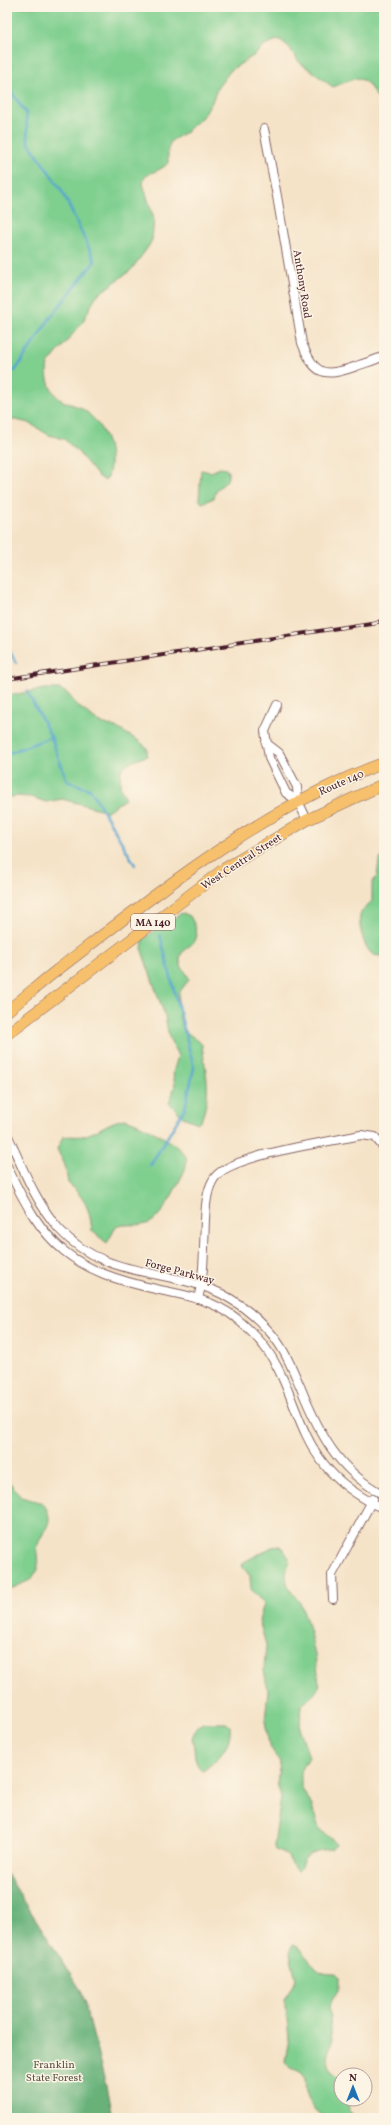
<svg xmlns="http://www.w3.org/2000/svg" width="391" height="2125" font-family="Vollkorn,serif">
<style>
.green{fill:#7fcf8f;stroke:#64775d}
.forest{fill:#67b27a;stroke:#586852}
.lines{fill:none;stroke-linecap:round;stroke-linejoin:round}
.stream{stroke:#54a5cf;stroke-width:2.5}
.minor-casing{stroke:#866462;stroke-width:10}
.major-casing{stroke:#866462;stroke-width:12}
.minor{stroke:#fff;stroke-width:8}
.major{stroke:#f7c06c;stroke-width:11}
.rail-casing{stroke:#4a1f2b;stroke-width:4}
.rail{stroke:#fcf5e5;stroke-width:2.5;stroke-dasharray:8;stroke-linecap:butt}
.labels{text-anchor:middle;stroke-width:3;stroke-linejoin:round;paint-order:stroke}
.shield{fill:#fcf5e5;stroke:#7f5f63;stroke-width:1}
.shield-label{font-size:10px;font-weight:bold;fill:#4a1f2b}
.street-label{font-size:11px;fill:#4a1f2b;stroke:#fcf5e5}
.park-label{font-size:11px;fill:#5a5449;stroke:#fcf5e5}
</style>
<rect width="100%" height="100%" fill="#fcf5e5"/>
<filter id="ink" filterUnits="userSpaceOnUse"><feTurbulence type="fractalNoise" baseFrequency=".025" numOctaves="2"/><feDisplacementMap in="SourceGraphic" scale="8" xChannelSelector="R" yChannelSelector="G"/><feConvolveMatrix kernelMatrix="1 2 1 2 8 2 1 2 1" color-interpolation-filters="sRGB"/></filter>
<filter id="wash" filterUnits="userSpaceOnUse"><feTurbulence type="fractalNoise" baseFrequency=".012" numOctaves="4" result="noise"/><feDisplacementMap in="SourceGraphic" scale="16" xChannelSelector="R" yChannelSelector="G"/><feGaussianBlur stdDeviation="0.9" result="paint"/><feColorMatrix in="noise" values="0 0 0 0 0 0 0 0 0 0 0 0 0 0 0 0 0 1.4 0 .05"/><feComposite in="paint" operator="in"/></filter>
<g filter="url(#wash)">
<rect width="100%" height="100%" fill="#f5e3c8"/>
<g class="green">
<path d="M 7,7 L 384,7 L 384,108 L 368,84 L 363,80 L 356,78 L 333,87 L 299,62 L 289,47 L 279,39 L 263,46 L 256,54 L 231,70 L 218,87 L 211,104 L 202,117 L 186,132 L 171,141 L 168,149 L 168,163 C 161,171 151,171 144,178 L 143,184 L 154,219 L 152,240 L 148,247 L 131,270 L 96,296 L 82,323 L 48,364 C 45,378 51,395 63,401 C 69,404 75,405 81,408 C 104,423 115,451 108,477 L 104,480 L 98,476 L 78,452 L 64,439 L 49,435 L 29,423 L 16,420 L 7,420 Z"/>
<path d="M 220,468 L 226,469 L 228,472 C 229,481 224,484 218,488 C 215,491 215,495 214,498 L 202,503 L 199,499 L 201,470 L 211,472 Z"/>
<path d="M 44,689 L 59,689 L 67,693 L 78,706 L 98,722 L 115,727 L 139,741 L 147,748 L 147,756 L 128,763 L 121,770 L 120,788 L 125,796 L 125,799 L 107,811 L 62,799 L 46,802 L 31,797 L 15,796 L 7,798 L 7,696 Z"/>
<path d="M 384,854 L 384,956 C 380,956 376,956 372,954 C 364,948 358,925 360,916 C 361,910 368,905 372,901 L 372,883 L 377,876 L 379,861 Z"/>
<path d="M 183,913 L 190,916 C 209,949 182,941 180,959 C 179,967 187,972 189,979 L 179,993 C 178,1006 177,1024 188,1033 C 193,1038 198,1039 202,1045 C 206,1075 212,1092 201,1121 L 198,1123 L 183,1117 L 169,1103 L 175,1086 L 173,1073 L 178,1056 L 169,1037 L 165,1016 L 142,951 L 143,939 L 163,925 L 165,927 L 171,926 L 177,915 Z"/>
<path d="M 125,1119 C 140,1123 175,1142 185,1155 C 188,1159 186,1165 185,1170 C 178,1183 161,1222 146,1224 C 136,1226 126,1223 116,1227 L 107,1243 L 92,1231 C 90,1209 85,1198 68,1183 L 65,1165 L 57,1149 L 63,1137 C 71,1135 79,1138 86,1135 C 99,1131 110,1121 125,1119 Z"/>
<path d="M 7,1479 L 21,1497 L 43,1503 C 56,1523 45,1526 38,1544 C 36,1551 38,1562 38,1570 L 30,1580 L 7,1591 Z"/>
<path d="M 281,1546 L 289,1558 C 289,1566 284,1572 287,1582 C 289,1591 297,1596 301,1605 C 307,1617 322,1677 318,1688 C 315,1696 306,1700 301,1706 L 300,1731 L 309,1757 L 301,1771 L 301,1786 L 312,1806 L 319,1829 L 334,1841 L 336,1845 L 332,1849 C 321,1850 308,1851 303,1862 C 300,1866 302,1868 298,1871 L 295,1869 L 287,1855 L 275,1850 L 274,1845 L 281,1797 L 277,1783 L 280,1762 L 269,1745 L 265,1721 L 268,1691 L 264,1670 L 266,1645 L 259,1620 L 264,1604 L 251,1589 L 250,1576 L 242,1566 L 244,1562 L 272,1547 Z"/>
<path d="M 204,1723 L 226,1723 L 230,1726 C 232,1746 218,1760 203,1771 C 192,1764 196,1748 192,1738 L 197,1726 Z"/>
<path d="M 293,1945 C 307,1948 308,1966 320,1972 C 325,1974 332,1974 336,1974 L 339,1977 L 339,1988 L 329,2006 L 332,2042 L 327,2056 L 330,2068 L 341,2081 L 341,2099 L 348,2099 L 349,2113 L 358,2118 C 330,2118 315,2123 306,2091 C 305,2086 306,2080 304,2076 C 299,2068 289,2071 285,2061 L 289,2038 L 285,1999 L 296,1979 L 290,1954 L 291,1947 Z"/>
</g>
<path class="forest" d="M 7,1874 L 82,1992 L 106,2086 L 112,2118 L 7,2118 Z"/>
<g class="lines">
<g class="stream">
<path d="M 7,86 L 26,113 L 28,142 L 62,191 L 95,261 L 50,318 L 15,371 L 7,367"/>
<path d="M 7,646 L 16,663"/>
<path d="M 27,691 L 51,737 L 67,781 L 91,790 L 135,865"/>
<path d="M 7,754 L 51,737"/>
<path d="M 150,1166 L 185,1108 L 194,1068 L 160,935"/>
</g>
</g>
</g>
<g filter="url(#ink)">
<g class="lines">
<g class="minor-casing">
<g id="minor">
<path d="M 264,129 L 277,196 L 302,343 C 314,374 323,378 354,367 C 364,363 374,361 384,356"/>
<path d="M 277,705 L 265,731 L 269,758 L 286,793 L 298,801"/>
<path d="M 266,743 L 279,753 L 297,787 L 298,801 L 307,820"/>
<path d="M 7,1134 C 22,1166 35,1202 59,1229 C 106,1280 166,1267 222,1294 C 239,1303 254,1315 267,1329 C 283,1345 291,1366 300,1386 C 319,1433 337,1470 384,1495"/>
<path d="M 7,1166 C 44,1247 72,1271 160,1290 C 186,1295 215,1301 236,1318 C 246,1327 256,1335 264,1346 C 291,1381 296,1429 324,1464 C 340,1485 361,1498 384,1509"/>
<path d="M 198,1299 C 206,1268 203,1237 206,1205 C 207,1196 210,1181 218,1174 C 240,1154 328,1142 361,1135 L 375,1137 L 384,1148"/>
<path d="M 333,1599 L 332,1575 L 373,1499"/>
</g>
</g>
<g class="major-casing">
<g id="major">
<path d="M 7,1011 C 24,998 39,984 56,971 C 159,892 261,808 384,763"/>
<path d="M 7,1034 L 224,869 L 307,820 L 384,784"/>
</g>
</g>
<use href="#minor" class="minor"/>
<use href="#major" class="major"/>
<g class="rail-casing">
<path id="rail" d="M 7,679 L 384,621"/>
</g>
<use href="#rail" class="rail"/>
</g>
</g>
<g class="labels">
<rect class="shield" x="131" y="914" width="44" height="16" rx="3"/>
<g class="shield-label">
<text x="153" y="926">MA 140</text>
</g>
<g class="street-label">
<text transform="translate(303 284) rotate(81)" y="4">Anthony Road</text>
<text transform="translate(341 782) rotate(-24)" y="4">Route 140</text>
<text transform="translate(241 861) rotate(-33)" y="4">West Central Street</text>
<text transform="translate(180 1271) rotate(15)" y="4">Forge Parkway</text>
</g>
<g class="park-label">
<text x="54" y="2068">Franklin<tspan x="54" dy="13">State Forest</tspan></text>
</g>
</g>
<rect width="391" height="2125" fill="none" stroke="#fcf5e5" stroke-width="24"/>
<g transform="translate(353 2087)"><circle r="19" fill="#fcf5e5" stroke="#b59f9b"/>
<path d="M0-3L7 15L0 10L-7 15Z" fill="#1f6fb2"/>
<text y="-6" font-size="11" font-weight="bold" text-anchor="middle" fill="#4a1f2b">N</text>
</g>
</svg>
